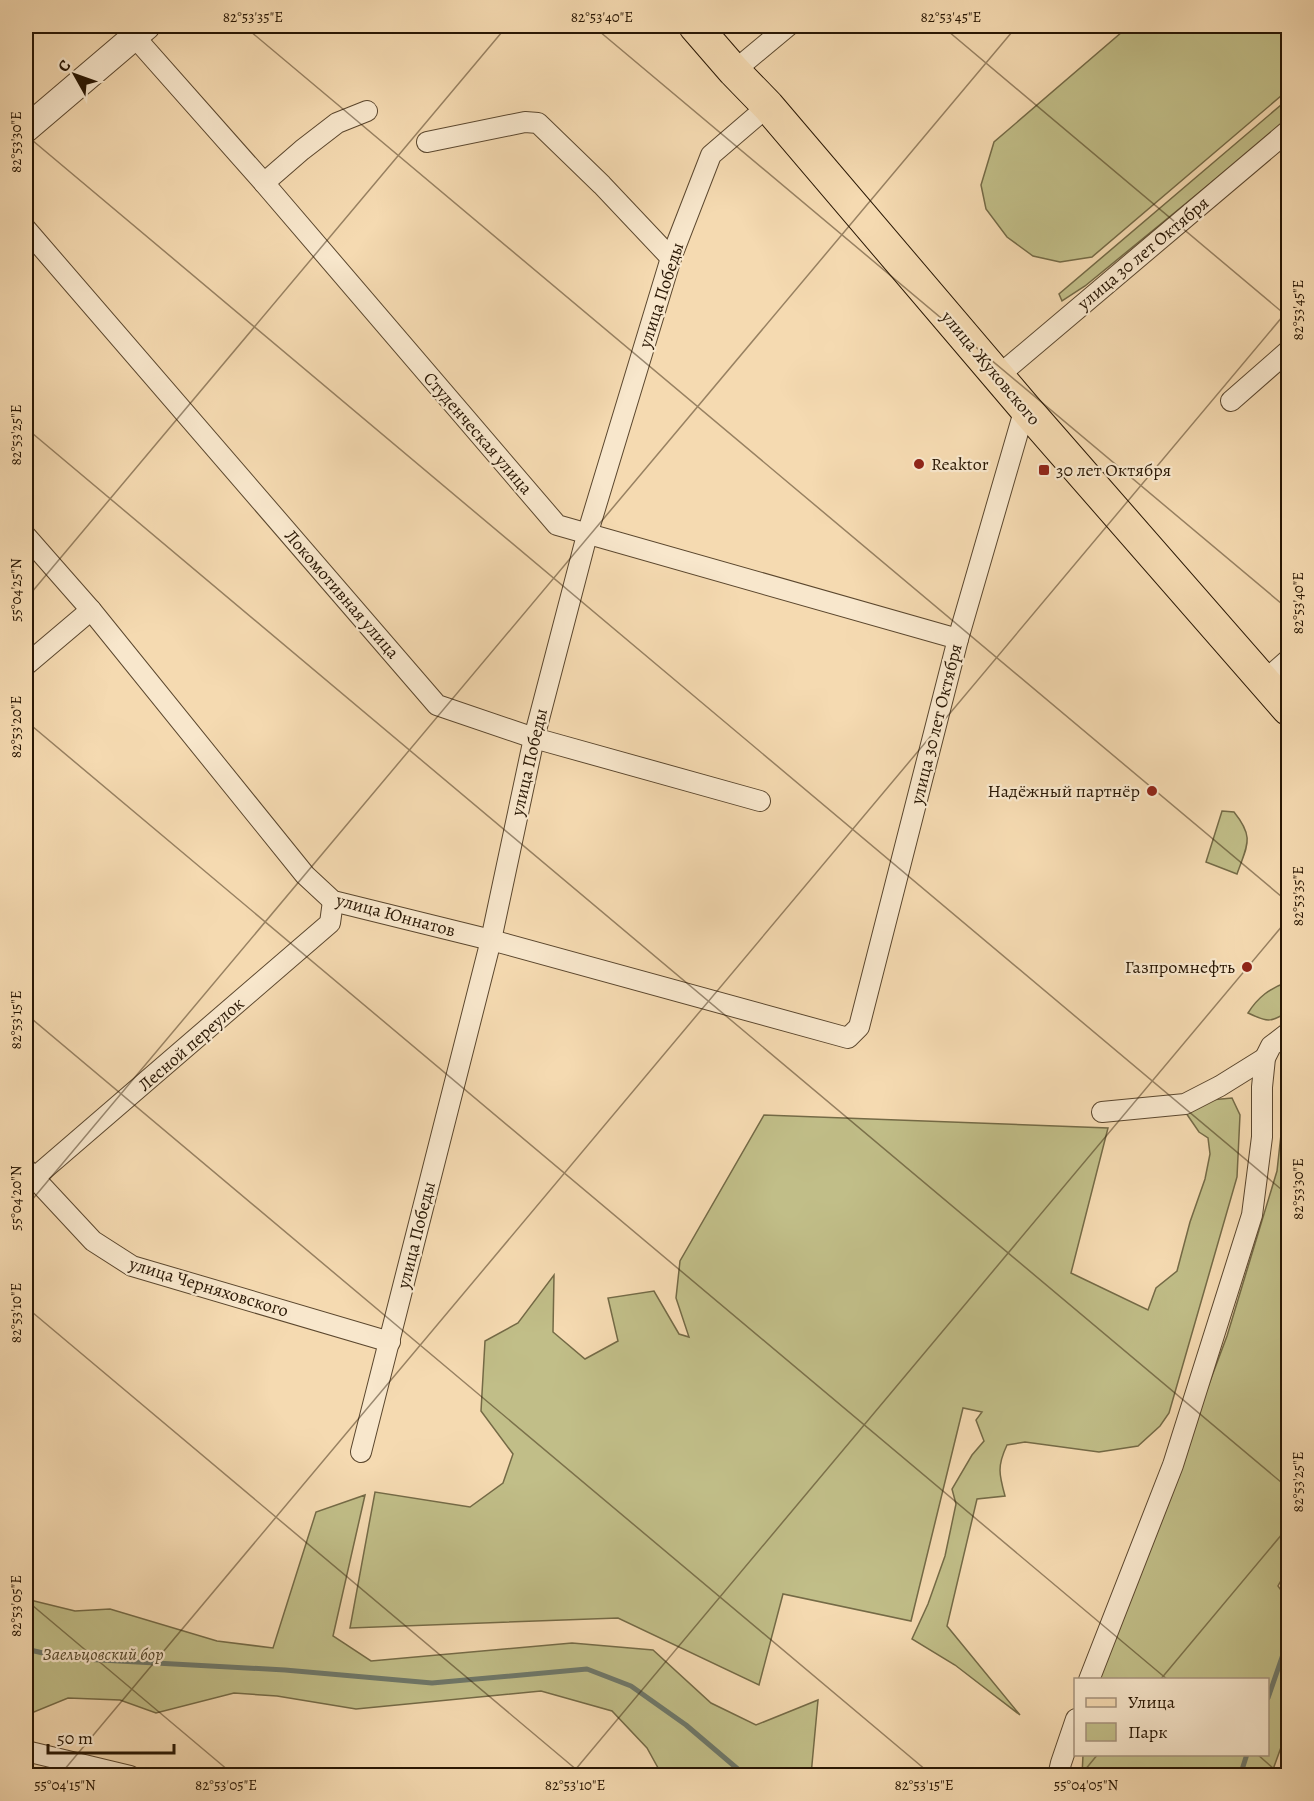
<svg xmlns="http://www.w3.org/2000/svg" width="1314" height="1801" font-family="Alegreya,serif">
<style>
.green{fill:#c1be88;stroke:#746a46;stroke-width:1.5}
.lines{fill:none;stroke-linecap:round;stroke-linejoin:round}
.stream{stroke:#6e786a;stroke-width:5}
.minor-casing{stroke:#5b472e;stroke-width:22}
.tertiary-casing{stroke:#5b472e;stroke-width:28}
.primary-casing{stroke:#281603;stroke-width:34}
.minor{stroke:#f8e7cc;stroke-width:20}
.tertiary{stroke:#f8e7cc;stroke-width:26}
.primary{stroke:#f5dab1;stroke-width:32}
.ticks{fill:none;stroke:#281603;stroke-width:1.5;stroke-opacity:0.45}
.poi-dot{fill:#8f2418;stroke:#f8e7cc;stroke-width:2}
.labels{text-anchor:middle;stroke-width:4.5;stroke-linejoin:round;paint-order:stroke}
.street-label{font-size:18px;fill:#281603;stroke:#f8e7cc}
.poi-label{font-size:18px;fill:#281603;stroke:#f8e7cc;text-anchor:start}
.park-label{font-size:18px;font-style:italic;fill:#56482b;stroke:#f8e7cc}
.neatline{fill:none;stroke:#281603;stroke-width:2}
.ticks-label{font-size:15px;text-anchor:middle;fill:#281603}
</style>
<rect width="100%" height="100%" fill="#f5dab1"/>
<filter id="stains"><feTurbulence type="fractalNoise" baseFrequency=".00333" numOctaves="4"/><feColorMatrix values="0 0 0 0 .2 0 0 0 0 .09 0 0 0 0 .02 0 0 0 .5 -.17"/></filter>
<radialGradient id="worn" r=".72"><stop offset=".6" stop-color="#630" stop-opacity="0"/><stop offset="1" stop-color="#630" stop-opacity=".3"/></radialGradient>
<g class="green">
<path d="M 1129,26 L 1288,26 L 1288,90 L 1092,257 L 1060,262 L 1033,256 L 1007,237 L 986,209 L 981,185 L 994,142 Z"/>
<path d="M 1288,99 L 1288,120 L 1085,286 L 1062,301 L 1059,294 Z"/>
<path d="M 1222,811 L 1234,812 C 1255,838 1247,845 1237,874 L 1206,862 Z"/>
<path d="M 1288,982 L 1288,1012 C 1270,1023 1267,1022 1248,1013 C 1258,997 1270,988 1288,982 Z"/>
<path d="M 1288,1094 L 1288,1568 L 1278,1586 L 1288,1600 L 1288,1728 L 1271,1775 L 1082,1776 L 1083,1755 L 1268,1754 L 1268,1680 L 1098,1679 L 1227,1336 L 1277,1171 L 1285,1098 Z"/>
<path d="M 1232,1098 L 1240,1115 L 1237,1177 L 1169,1413 L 1160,1426 L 1138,1446 L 1099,1452 L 1025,1442 L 1007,1445 C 997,1466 999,1474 1005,1496 L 977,1499 L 947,1626 L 1020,1715 L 955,1665 L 912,1639 L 928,1604 L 945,1556 L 956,1504 L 952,1489 L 972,1455 L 984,1441 L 976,1420 L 982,1412 L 963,1408 L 911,1621 L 783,1594 L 759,1685 L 618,1618 L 350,1628 L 375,1492 L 470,1507 L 503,1483 L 513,1454 L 481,1411 L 485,1341 L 518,1323 L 554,1275 L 553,1332 L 585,1359 L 618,1341 L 608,1298 L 654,1291 L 679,1334 L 689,1337 L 676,1298 L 680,1261 L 764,1115 L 1108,1128 L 1071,1273 L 1148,1310 L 1156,1288 L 1177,1271 L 1190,1222 L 1205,1179 L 1210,1154 L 1208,1138 L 1199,1132 L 1186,1113 L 1199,1101 Z"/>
<path d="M 365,1495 L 333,1636 L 371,1661 L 572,1643 L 653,1650 L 711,1703 L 756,1725 L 818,1700 L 811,1775 L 662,1775 L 647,1748 L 612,1711 L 541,1691 L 356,1709 L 277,1696 L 234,1693 L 156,1713 L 120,1700 L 68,1698 L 34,1712 L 26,1710 L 26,1599 L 75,1611 L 110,1609 L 217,1641 L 273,1648 L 316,1512 Z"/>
</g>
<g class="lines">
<g class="stream">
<path d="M 26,1649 L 64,1658 L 285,1670 L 432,1683 L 587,1669 L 631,1686 L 686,1725 L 746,1776"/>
<path d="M 1268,1698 L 1288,1640"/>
<path d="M 1240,1776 L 1247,1754"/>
</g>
<g class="minor-casing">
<g id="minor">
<path d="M 125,26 L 264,183 L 557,525 L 958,639"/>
<path d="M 734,71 L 788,26"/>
<path d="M 427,142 L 525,122 L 538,123 L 602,185 L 671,258"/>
<path d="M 264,183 L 302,150 L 337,123 L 367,111"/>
<path d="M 26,229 L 437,705 L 534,738 L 760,801"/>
<path d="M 998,376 L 1288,131"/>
<path d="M 1231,401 L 1288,351"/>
<path d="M 26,536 L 91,610 L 305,875 L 333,901 L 491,940 L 848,1038 L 859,1027 L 958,639 L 1025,408"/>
<path d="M 26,665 L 91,610"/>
<path d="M 1264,681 L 1288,660"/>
<path d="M 1102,1112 L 1185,1104 L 1220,1086 L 1265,1058"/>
<path d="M 26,1169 L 93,1241 L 132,1266 L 390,1342"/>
<path d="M 34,1178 L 330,923 L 333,901"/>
<path d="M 361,1452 L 491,940 L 534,738 L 587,535 L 671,258 L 711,155 L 768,106"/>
<path d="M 1089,1680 L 1173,1465 L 1252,1215 L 1262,1137 L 1262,1087 L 1265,1058 L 1271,1046 L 1288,1033"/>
<path d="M 26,1751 L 130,1776"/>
<path d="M 1058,1776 L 1061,1763 L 1076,1719"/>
</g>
</g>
<g class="tertiary-casing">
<path id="tertiary" d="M 26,129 L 147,26"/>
</g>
<g class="primary-casing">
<path id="primary" d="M 695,26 L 734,71 L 768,106 L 1025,408 L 1288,709"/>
</g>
<use href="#minor" class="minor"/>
<use href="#tertiary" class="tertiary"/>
<use href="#primary" class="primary"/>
</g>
<path class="ticks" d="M 244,26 L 1288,902M 593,26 L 1288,609M 942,26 L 1288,317M 26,135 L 1288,1195M 26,428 L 1288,1488M 26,599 L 507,26M 26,721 L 1168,1680M 26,1014 L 933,1776M 26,1207 L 1017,26M 26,1307 L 584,1776M 26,1600 L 235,1776M 1160,1680 L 1288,1527M 1257,1754 L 1282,1776M 59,1776 L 1288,310M 570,1776 L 1288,919M 1080,1776 L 1098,1754"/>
<g class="poi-dot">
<circle cx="919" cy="464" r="6"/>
<rect x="1038" y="464" width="12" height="12" rx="3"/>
<circle cx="1152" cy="791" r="6"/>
<circle cx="1247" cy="967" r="6"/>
</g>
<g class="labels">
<g class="street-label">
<text transform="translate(1143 253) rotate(-40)" y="6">улица 30 лет Октября</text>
<text transform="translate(661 295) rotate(-72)" y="6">улица Победы</text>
<text transform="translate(991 368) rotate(50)" y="6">улица Жуковского</text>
<text transform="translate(478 433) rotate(49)" y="6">Студенческая улица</text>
<text transform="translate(342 594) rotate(49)" y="6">Локомотивная улица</text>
<text transform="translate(936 724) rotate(-76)" y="6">улица 30 лет Октября</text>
<text transform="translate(529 762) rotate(-77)" y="6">улица Победы</text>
<text transform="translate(396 915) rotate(15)" y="6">улица Юннатов</text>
<text transform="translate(191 1044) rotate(-41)" y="6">Лесной переулок</text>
<text transform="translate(416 1235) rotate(-76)" y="6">улица Победы</text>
<text transform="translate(209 1287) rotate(17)" y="6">улица Черняховского</text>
</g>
<g class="poi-label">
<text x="931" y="470">Reaktor</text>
<text x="1056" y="476">30 лет Октября</text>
<text x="1140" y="797" text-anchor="end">Надёжный партнёр</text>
<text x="1235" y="973" text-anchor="end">Газпромнефть</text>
</g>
<g class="park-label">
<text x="103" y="1660">Заельцовский бор</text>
</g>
</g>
<rect width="1314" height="1801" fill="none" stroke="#f5dab1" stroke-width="66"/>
<rect x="1074" y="1678" width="195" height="78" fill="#f8e7cc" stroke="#a5937c" stroke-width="1.5"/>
<rect x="1086" y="1698" width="30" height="9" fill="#f5dab1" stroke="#a5937c" stroke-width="1.5"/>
<text x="1128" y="1708" font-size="18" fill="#281603">Улица</text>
<rect x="1086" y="1723" width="30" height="18" fill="#c1be88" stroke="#a5937c" stroke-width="1.5"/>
<text x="1128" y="1738" font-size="18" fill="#281603">Парк</text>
<g transform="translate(75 75) rotate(310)" stroke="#f8e7cc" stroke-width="4.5" paint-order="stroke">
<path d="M0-4.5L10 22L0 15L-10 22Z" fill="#281603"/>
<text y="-9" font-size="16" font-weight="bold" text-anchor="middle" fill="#281603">С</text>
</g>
<path d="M48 1744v9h126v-9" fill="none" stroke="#281603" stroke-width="3"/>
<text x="57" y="1744" font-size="18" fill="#281603" stroke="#f8e7cc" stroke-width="4.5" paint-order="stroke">50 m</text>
<rect x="33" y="33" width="1248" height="1735" class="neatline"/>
<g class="ticks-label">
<text x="253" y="22">82°53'35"E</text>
<text x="602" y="22">82°53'40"E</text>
<text x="951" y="22">82°53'45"E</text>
<text transform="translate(16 142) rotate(-90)" y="5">82°53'30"E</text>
<text transform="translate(1298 310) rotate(-90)" y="5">82°53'45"E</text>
<text transform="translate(16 435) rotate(-90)" y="5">82°53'25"E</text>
<text transform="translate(16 590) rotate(-90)" y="5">55°04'25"N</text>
<text transform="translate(1298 603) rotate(-90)" y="5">82°53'40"E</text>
<text transform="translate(16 727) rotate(-90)" y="5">82°53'20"E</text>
<text transform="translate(1298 896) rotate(-90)" y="5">82°53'35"E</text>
<text transform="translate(16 1020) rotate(-90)" y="5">82°53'15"E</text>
<text transform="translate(1298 1189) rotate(-90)" y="5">82°53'30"E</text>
<text transform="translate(16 1198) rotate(-90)" y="5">55°04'20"N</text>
<text transform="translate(16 1313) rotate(-90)" y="5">82°53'10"E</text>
<text transform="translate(1298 1482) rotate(-90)" y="5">82°53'25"E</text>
<text transform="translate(16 1606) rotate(-90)" y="5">82°53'05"E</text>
<text x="65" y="1790">55°04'15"N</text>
<text x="226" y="1790">82°53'05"E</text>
<text x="575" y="1790">82°53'10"E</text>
<text x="924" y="1790">82°53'15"E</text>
<text x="1086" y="1790">55°04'05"N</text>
</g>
<rect width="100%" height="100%" filter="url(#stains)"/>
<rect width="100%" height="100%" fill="url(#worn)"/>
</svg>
